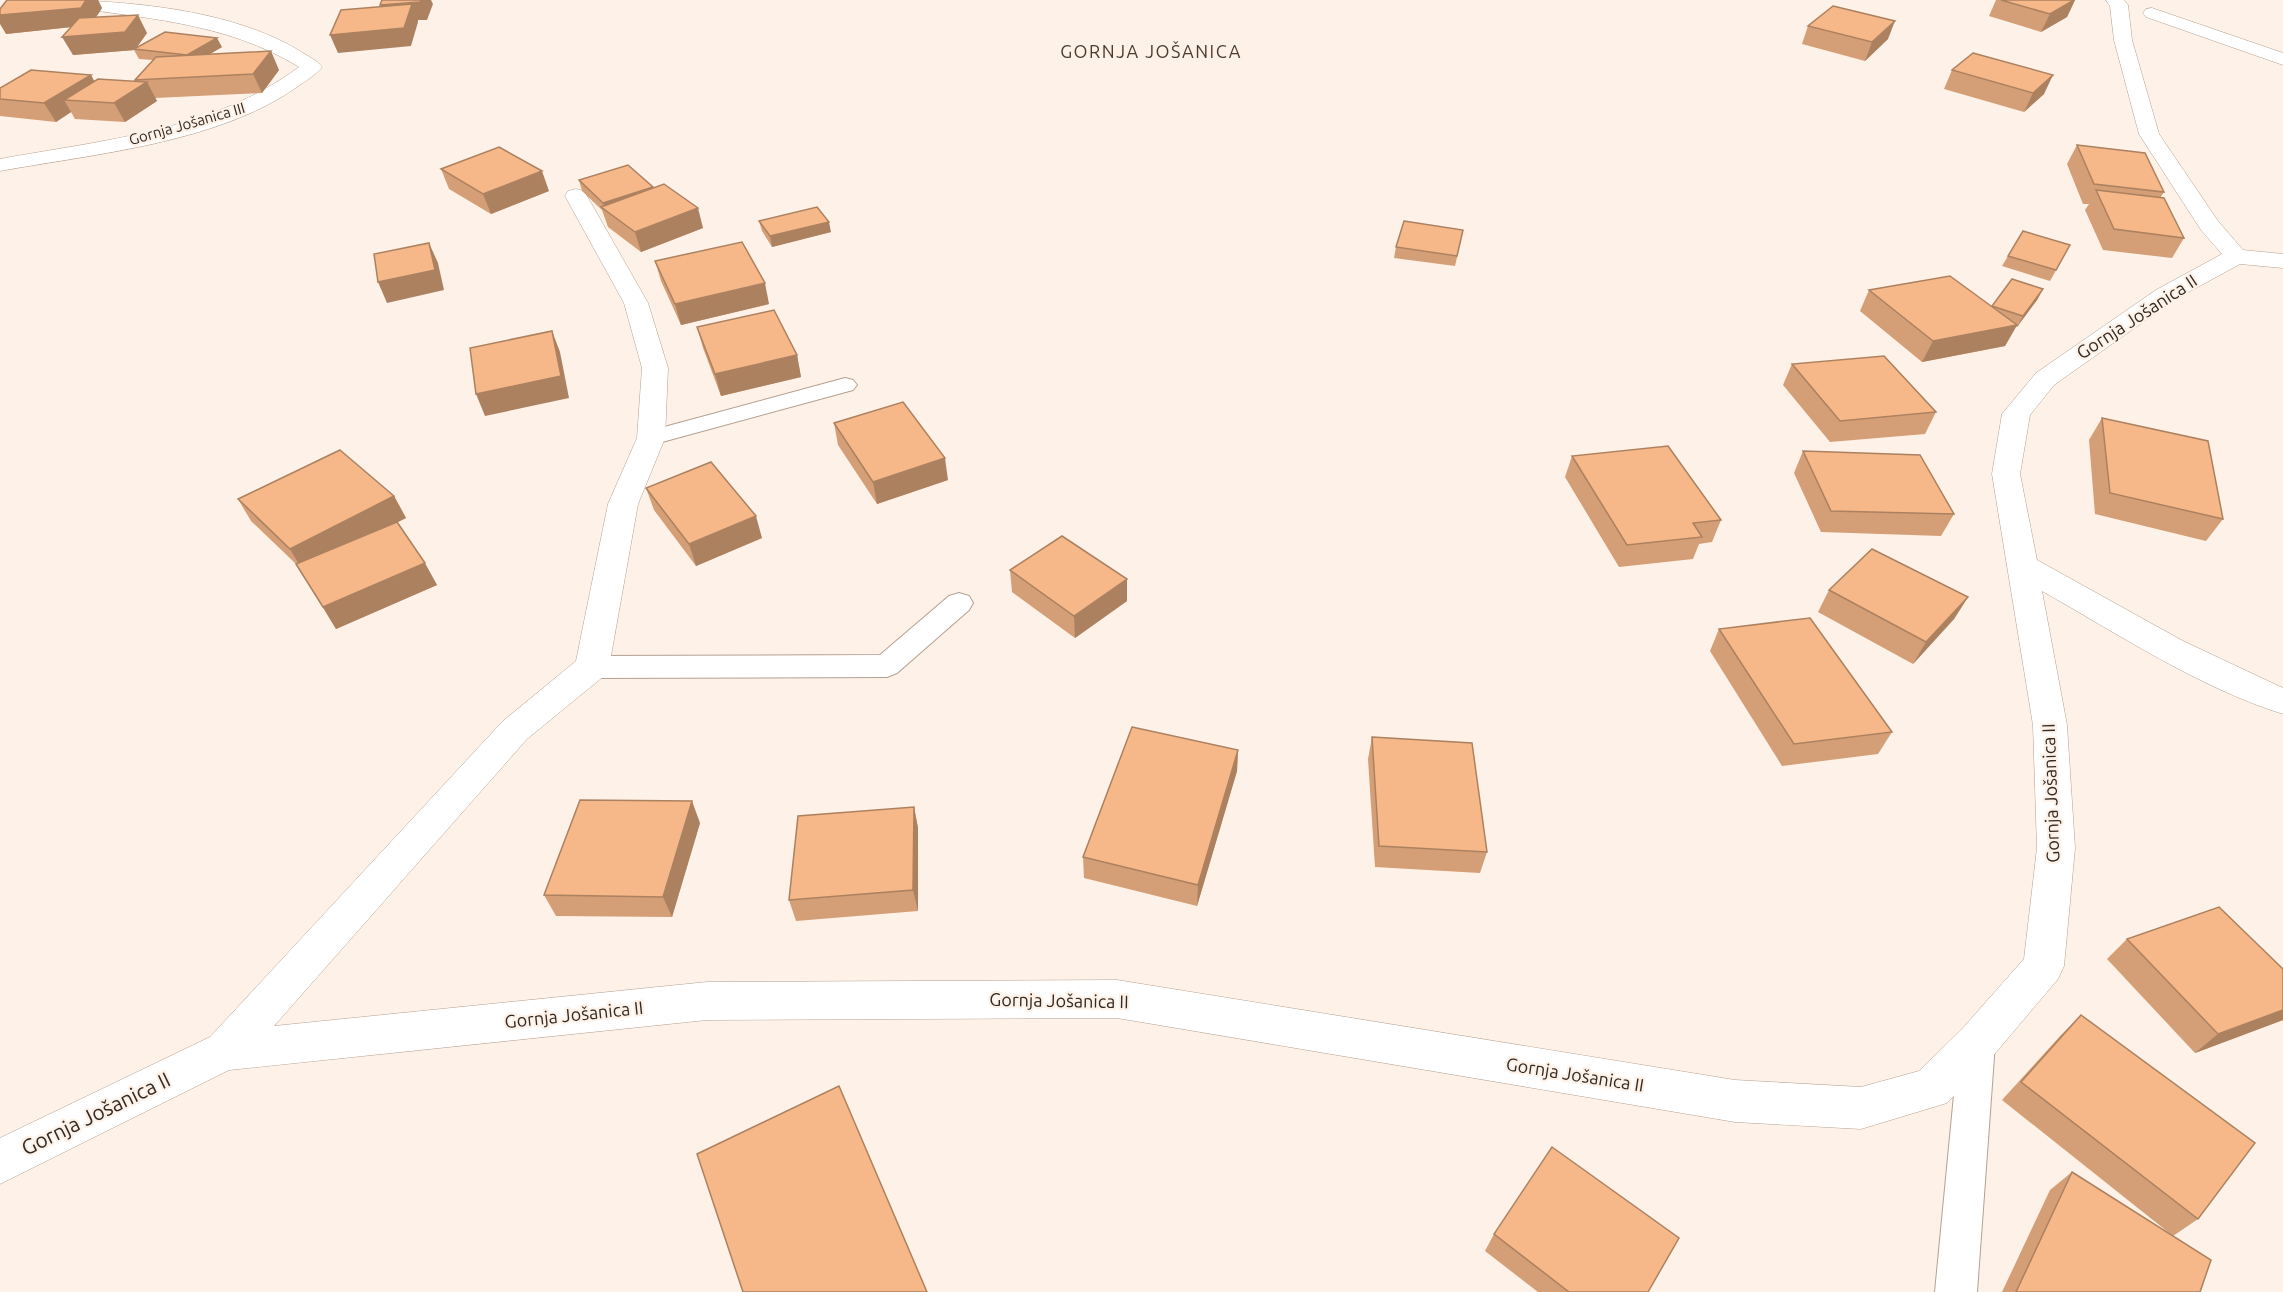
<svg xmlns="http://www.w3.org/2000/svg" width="2283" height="1292" font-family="Ubuntu,sans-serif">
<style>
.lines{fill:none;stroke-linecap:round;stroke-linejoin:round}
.service-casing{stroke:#b4a091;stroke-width:2}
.minor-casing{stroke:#b4a091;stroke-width:1}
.service{fill:#fff;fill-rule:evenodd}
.minor{fill:#fff;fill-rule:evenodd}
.wall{fill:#d49e76}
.shaded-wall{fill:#ac8160}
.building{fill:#f6b889;stroke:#ac8160;stroke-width:1.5}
.labels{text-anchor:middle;stroke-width:4.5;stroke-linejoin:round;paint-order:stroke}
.far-street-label{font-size:15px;fill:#322a24;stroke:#fef1e7}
.far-quarter-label{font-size:18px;letter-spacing:1.5px;fill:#4c3b2e;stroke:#fef1e7}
.street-label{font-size:18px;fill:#322a24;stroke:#fef1e7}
.near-street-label{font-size:21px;fill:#322a24;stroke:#fef1e7}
</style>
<rect width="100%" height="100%" fill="#fef1e7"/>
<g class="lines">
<g class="service-casing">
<g id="service">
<path d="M 845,378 L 853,380 L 857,385 L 853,390 L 651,445 L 642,443 L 639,438 L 642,433 Z"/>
<path d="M 959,593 L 969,596 L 973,603 L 969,610 L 897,673 L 887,677 L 592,678 L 582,674 L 578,667 L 582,660 L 592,656 L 880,655 L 949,596 Z"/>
<path d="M 1977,1026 L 1990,1031 L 1995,1043 L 1977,1292 L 1935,1292 L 1959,1043 L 1964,1031 Z"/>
</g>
</g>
<g class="minor-casing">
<g id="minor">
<path d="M 46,0 C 125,0 231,9 300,51 C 307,56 317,60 322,67 C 316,75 305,81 297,87 C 218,143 94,154 0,171 L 0,159 C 103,140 213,131 299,67 C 225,21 139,18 55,5 L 49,4 Z"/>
<path d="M 2106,0 L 2124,0 L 2128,5 L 2132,40 L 2159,134 L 2218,221 L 2243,250 L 2283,254 L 2283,268 L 2240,264 L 2174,300 L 2054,385 L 2030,415 L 2020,474 L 2037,560 L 2183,641 L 2283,688 L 2283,714 C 2200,688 2118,634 2042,591 L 2067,725 L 2075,848 L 2064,966 L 2058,979 L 1992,1057 L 1947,1103 L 1861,1129 L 1735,1122 L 1117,1018 L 707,1020 L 229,1070 L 0,1184 L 0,1138 L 210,1037 L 503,721 L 576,661 L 608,504 L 637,438 L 642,368 L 624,303 L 565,196 L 568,191 L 576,189 L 584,191 L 587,196 L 648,303 L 668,368 L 665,438 L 638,504 L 609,667 L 604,676 L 527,739 L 274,1026 L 707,982 L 1117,980 L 1735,1080 L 1861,1087 L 1919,1071 L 1962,1029 L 2024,959 L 2037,848 L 2033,725 L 1992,474 L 2002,414 L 2036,373 L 2156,290 L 2222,254 L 2201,230 L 2139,134 L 2114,40 L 2110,6 Z"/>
<path d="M 2152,8 L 2283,53 L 2283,65 L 2146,17 L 2143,13 L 2146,9 Z"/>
</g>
</g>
<use href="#service" class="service"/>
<use href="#minor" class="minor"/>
</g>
<g class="wall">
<path d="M 7,0 L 98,0 L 102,8 L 96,17 L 147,33 L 136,48 L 222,47 L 210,54 L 279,70 L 262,93 L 155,98 L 157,101 L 125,122 L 75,119 L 71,112 L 56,122 L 0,116 L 0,88 L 91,75 L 94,81 L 135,81 L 135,80 L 153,60 L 139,59 L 134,50 L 73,55 L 71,27 L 6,34 Z"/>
<path d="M 1996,0 L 2075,0 L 2067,17 L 2041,32 L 1989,16 Z"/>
<path d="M 1808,26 L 1888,39 L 1865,61 L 1802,44 Z"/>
<path d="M 1952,70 L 2044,94 L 2024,112 L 1944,89 Z"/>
<path d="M 2077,145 L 2164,192 L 2160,198 L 2184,238 L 2172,258 L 2103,250 L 2085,210 L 2089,204 L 2083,204 L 2067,164 Z"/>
<path d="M 441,169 L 549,191 L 491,214 L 449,189 Z"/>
<path d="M 579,180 L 654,188 L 703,228 L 641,252 L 608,227 L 602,210 L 582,191 Z"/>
<path d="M 759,221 L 831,232 L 772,247 L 762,231 Z"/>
<path d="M 1461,240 L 1455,266 L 1394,258 L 1396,247 Z"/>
<path d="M 2070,245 L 2050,281 L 2002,266 L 2008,256 Z"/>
<path d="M 655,261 L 769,304 L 681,325 L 661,281 Z"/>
<path d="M 2043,289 L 2037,300 L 2017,327 L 2016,327 L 2005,346 L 1922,362 L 1860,311 L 1869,290 L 1991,306 Z"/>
<path d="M 697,327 L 797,355 L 801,377 L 721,396 L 703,348 Z"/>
<path d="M 1792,364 L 1936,412 L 1925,434 L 1830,442 L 1783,385 Z"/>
<path d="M 2102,418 L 2223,519 L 2206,541 L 2095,514 L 2089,440 Z"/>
<path d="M 834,423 L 948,480 L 877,504 L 838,445 Z"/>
<path d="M 1803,451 L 1954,514 L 1941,536 L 1821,532 L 1794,473 Z"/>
<path d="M 1572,456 L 1721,520 L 1712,542 L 1699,544 L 1693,559 L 1619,567 L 1565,477 Z"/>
<path d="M 646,488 L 762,538 L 696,566 L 654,510 Z"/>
<path d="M 394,496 L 406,518 L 397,522 L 437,585 L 336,629 L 296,564 L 251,521 L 238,499 Z"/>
<path d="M 1010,570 L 1127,601 L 1075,638 L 1012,592 Z"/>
<path d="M 1829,590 L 1968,597 L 1954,619 L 1913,664 L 1818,612 Z"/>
<path d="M 1719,629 L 1892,732 L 1878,754 L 1782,766 L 1710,651 Z"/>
<path d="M 1372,737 L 1487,852 L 1480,873 L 1375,867 L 1368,759 Z"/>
<path d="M 1238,750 L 1237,771 L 1197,906 L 1084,878 L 1083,857 Z"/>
<path d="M 914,807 L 918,828 L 918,911 L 796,921 L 789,900 Z"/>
<path d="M 700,823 L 672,917 L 556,916 L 544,895 Z"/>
<path d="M 2127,939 L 2283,969 L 2283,1020 L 2195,1053 L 2107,959 Z"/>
<path d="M 2081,1015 L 2198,1219 L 2173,1236 L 2002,1100 L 2061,1035 Z"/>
<path d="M 2072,1172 L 2200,1292 L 2002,1292 L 2050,1190 Z"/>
<path d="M 1494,1234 L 1648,1292 L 1538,1292 L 1485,1251 Z"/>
</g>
<g class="shaded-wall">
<path d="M 86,0 L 98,0 L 102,8 L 91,25 L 6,34 L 0,24 L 0,15 Z"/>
<path d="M 421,0 L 431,0 L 433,4 L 427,20 L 418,20 L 418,22 L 411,46 L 338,53 L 330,35 L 387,23 L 380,5 Z"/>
<path d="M 2075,0 L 2067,17 L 2041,32 L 2050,14 Z"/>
<path d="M 138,15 L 147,33 L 135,50 L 73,55 L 62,37 Z"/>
<path d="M 1895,21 L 1888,39 L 1865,61 L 1872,42 Z"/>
<path d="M 217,38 L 222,47 L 191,65 L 187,55 Z"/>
<path d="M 271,51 L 279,70 L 262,93 L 253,74 Z"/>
<path d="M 91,75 L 101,94 L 64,100 L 71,112 L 56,122 L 44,103 Z"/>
<path d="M 2053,75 L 2044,94 L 2024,112 L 2033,93 Z"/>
<path d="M 147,82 L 157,101 L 125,122 L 114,103 Z"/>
<path d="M 542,171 L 549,191 L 491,214 L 483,194 Z"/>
<path d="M 653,187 L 656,197 L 605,209 L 603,203 Z"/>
<path d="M 698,208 L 703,228 L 641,252 L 635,232 Z"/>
<path d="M 829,222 L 831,232 L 772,247 L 770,236 Z"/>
<path d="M 429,243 L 438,263 L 444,290 L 387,303 L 378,282 Z"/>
<path d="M 765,283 L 769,304 L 681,325 L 675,304 Z"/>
<path d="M 2043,289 L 2037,300 L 2017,327 L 2023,316 Z"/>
<path d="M 2017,325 L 2005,346 L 1922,362 L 1933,341 Z"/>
<path d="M 552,331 L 560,352 L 569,398 L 485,416 L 476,394 Z"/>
<path d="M 797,355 L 801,377 L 721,396 L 715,374 Z"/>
<path d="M 945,458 L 948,480 L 877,504 L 873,482 Z"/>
<path d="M 394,496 L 406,518 L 303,571 L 290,549 Z"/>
<path d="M 756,516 L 762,538 L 696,566 L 689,544 Z"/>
<path d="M 425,563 L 437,585 L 336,629 L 323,607 Z"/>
<path d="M 1127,579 L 1127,601 L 1075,638 L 1074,616 Z"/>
<path d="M 1968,597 L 1954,619 L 1913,664 L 1926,642 Z"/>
<path d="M 1238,750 L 1237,771 L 1197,906 L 1198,885 Z"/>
<path d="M 692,801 L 700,823 L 672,917 L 663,897 Z"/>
<path d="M 914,807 L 918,828 L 918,911 L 913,890 Z"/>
<path d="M 2283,1010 L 2283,1020 L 2195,1053 L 2218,1034 Z"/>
</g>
<g class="building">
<path d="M 7,0 L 86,0 L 81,8 L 0,15 L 0,9 Z"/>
<path d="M 382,0 L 421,0 L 420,2 L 380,5 Z"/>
<path d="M 2001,0 L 2074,0 L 2050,14 Z"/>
<path d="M 412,4 L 404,28 L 330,35 L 341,10 Z"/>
<path d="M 1833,6 L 1895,21 L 1872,42 L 1808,26 Z"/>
<path d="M 138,15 L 125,32 L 62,37 L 79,18 Z"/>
<path d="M 165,32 L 217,38 L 187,55 L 134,49 Z"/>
<path d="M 271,51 L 253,74 L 135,80 L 156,57 Z"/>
<path d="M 1973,53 L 2053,75 L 2033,93 L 1952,70 Z"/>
<path d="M 31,70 L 91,75 L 44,103 L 0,99 L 0,88 Z"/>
<path d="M 98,79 L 147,82 L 114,103 L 64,100 Z"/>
<path d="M 2077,145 L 2145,153 L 2164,192 L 2094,184 Z"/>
<path d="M 499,147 L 542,171 L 483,194 L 441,169 Z"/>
<path d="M 628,165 L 653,187 L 603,203 L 579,180 Z"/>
<path d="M 664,184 L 698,208 L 635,232 L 601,207 Z"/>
<path d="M 2096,190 L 2164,198 L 2184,238 L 2114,229 Z"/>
<path d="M 817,207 L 829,222 L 770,236 L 759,221 Z"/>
<path d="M 1404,221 L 1463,230 L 1457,256 L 1396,247 Z"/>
<path d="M 2023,231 L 2070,245 L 2056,270 L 2008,256 Z"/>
<path d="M 742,242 L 765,283 L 675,304 L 655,261 Z"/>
<path d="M 429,243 L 435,270 L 378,282 L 374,254 Z"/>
<path d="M 1950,276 L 2017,325 L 1933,341 L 1869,290 Z"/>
<path d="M 2012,279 L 2043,289 L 2023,316 L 1992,306 Z"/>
<path d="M 774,310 L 797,355 L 715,374 L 697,327 Z"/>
<path d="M 552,331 L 561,376 L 476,394 L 470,348 Z"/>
<path d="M 1884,356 L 1936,412 L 1840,421 L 1792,364 Z"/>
<path d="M 903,402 L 945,458 L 873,482 L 834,423 Z"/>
<path d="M 2102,418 L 2208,441 L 2223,519 L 2110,493 Z"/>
<path d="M 1668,446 L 1721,520 L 1693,523 L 1702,537 L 1627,545 L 1572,456 Z"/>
<path d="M 340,450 L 394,496 L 290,549 L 238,499 Z"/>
<path d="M 1803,451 L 1920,455 L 1954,514 L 1831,511 Z"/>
<path d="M 711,462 L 756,516 L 689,544 L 646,488 Z"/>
<path d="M 397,522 L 425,563 L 323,607 L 296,564 Z"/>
<path d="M 1062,536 L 1127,579 L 1074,616 L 1010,570 Z"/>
<path d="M 1872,549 L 1968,597 L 1926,642 L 1829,590 Z"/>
<path d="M 1810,618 L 1892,732 L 1794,744 L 1719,629 Z"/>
<path d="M 1132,727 L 1238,750 L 1198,885 L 1083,857 Z"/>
<path d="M 1372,737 L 1472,743 L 1487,852 L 1379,846 Z"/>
<path d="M 580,800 L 692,801 L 663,897 L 544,895 Z"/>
<path d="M 914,807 L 913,890 L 789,900 L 798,816 Z"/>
<path d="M 2219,907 L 2283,969 L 2283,1010 L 2218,1034 L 2127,939 Z"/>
<path d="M 2081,1015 L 2255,1143 L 2198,1219 L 2021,1082 Z"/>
<path d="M 839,1086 L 927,1292 L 743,1292 L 697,1154 Z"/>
<path d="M 1552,1147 L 1679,1238 L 1648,1292 L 1569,1292 L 1494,1234 Z"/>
<path d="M 2072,1172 L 2211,1260 L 2200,1292 L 2016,1292 Z"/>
</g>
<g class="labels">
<g class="far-street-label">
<text transform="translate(187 124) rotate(-16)" y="5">Gornja Jošanica III</text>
</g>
<g class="far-quarter-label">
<text x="1151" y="58">GORNJA JOŠANICA</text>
</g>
<g class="street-label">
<text transform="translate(2137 317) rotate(-33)" y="6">Gornja Jošanica II</text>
<text transform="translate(2051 793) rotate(-92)" y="6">Gornja Jošanica II</text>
<text transform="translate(1059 1001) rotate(1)" y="6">Gornja Jošanica II</text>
<text transform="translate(574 1015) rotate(-6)" y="6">Gornja Jošanica II</text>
<text transform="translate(1575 1075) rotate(9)" y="6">Gornja Jošanica II</text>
</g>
<g class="near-street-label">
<text transform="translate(96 1114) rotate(-26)" y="7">Gornja Jošanica II</text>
</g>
</g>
</svg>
